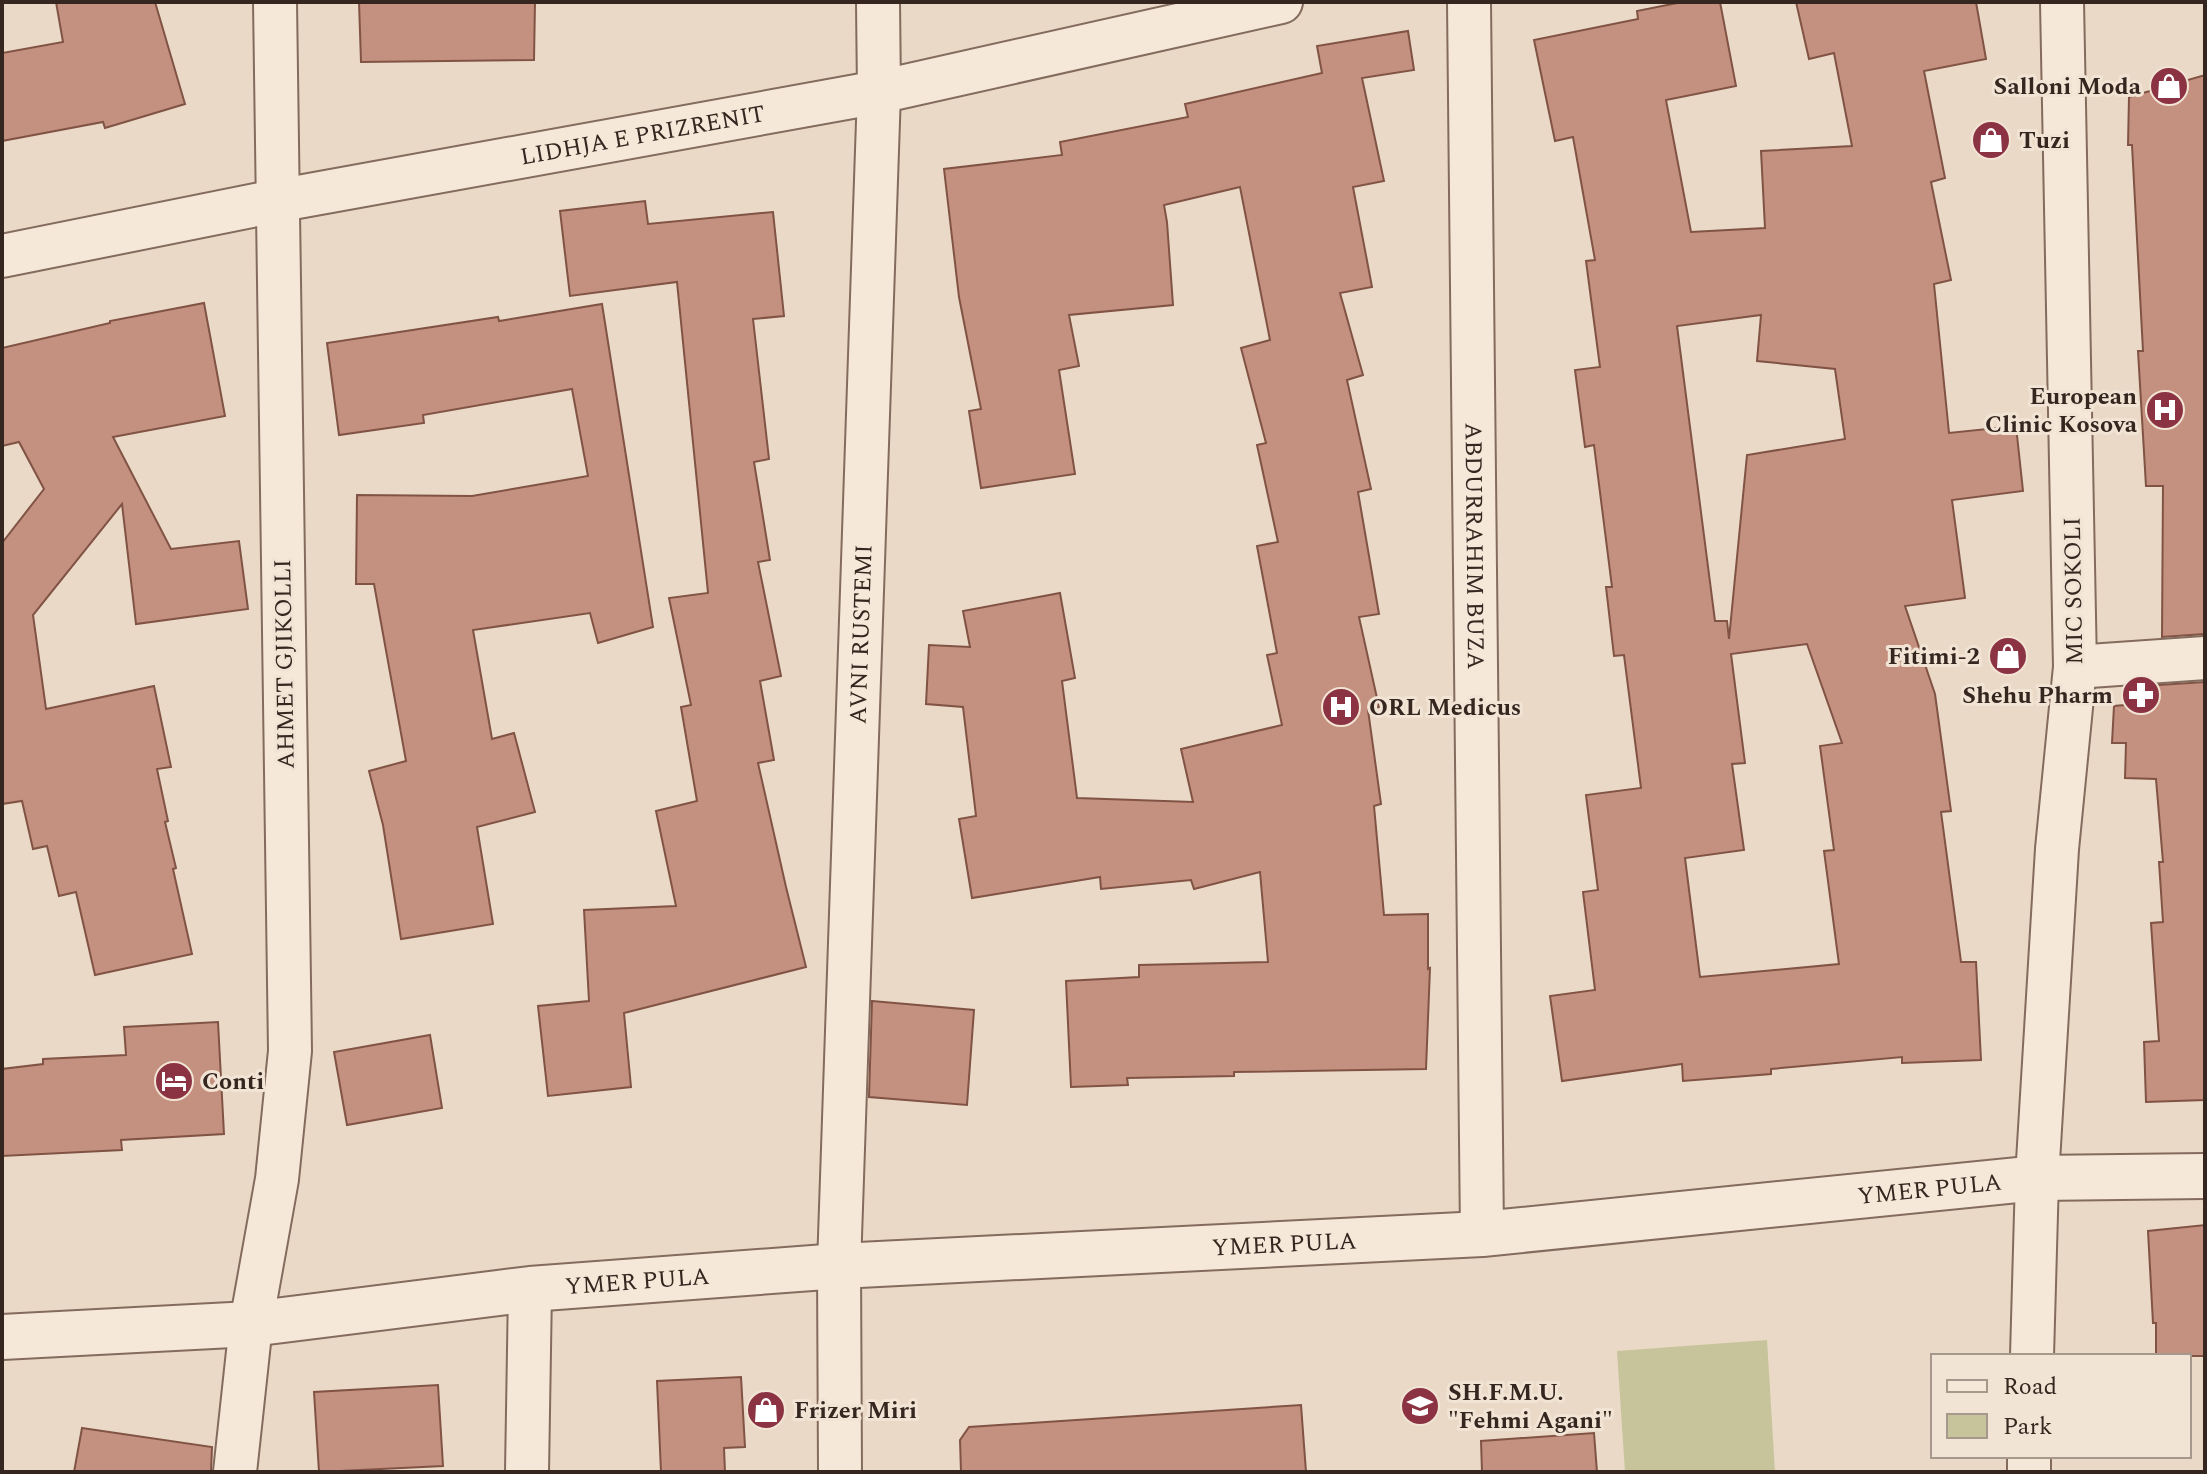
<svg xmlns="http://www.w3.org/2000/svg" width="2207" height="1474" font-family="Spectral,serif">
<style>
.green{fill:#c7c49b}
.building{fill:#c4907f;stroke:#805345;stroke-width:2;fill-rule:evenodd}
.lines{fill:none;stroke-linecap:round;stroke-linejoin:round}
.minor-casing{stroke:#836b5d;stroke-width:46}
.tertiary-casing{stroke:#836b5d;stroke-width:48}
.minor{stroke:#f5e8d8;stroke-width:42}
.tertiary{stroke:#f5e8d8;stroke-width:44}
.labels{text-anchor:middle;stroke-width:6;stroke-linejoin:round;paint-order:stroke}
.poi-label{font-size:24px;font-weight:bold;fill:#352620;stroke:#f2e4d4;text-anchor:start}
.street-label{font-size:24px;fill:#352620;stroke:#f2e4d4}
</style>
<rect width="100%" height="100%" fill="#ead9c6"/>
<path class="green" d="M 1767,1340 L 1775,1472 L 1625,1472 L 1617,1351 Z"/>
<g class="building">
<path d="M 56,2 L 155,2 L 185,104 L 105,128 L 103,122 L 2,141 L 2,53 L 63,42 Z"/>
<path d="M 359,2 L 535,2 L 534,60 L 361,62 Z"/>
<path d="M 1682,2 L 1720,2 L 1736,86 L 1666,100 L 1691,232 L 1765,228 L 1761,151 L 1852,146 L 1834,53 L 1809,59 L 1796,2 L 1976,2 L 1986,59 L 1924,71 L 1945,178 L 1931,182 L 1951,280 L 1934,284 L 1949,433 L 2016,426 L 2023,491 L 1952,500 L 1965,598 L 1905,606 L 1935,694 L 1951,811 L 1941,812 L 1961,962 L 1976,962 L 1981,1060 L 1902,1063 L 1902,1057 L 1771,1069 L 1771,1074 L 1683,1081 L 1682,1064 L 1562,1081 L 1550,996 L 1595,990 L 1583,892 L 1598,890 L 1586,795 L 1641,788 L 1624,655 L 1614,656 L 1606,587 L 1612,587 L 1594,445 L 1585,447 L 1575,370 L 1600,367 L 1586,261 L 1595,260 L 1573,137 L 1555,141 L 1534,40 L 1638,19 L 1637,11 ZM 1761,315 L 1757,361 L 1835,369 L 1845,439 L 1747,455 L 1729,639 L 1727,621 L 1715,621 L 1677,326 ZM 1807,644 L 1842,743 L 1820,746 L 1834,850 L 1824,851 L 1839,964 L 1700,977 L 1685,858 L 1744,850 L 1732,764 L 1745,763 L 1731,654 Z"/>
<path d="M 1408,31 L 1414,70 L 1362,78 L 1384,181 L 1353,187 L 1372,287 L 1340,293 L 1363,375 L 1347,380 L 1371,489 L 1358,492 L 1379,614 L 1359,617 L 1379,707 L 1368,710 L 1381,804 L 1374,806 L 1384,915 L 1428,914 L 1428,969 L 1430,968 L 1426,1069 L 1234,1072 L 1234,1076 L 1127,1078 L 1128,1085 L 1071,1087 L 1066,981 L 1139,977 L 1139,965 L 1268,962 L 1260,872 L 1194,889 L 1191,880 L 1101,889 L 1100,877 L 972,898 L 959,819 L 976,816 L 963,707 L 926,704 L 929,645 L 970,647 L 963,611 L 1060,593 L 1075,678 L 1062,681 L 1077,798 L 1193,802 L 1181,749 L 1282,725 L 1267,655 L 1277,653 L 1257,546 L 1278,542 L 1257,445 L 1266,443 L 1241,348 L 1270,340 L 1240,187 L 1164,205 L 1167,222 L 1173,305 L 1069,315 L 1079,366 L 1059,370 L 1075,474 L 981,488 L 969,411 L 981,409 L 959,297 L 944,169 L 1062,155 L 1060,142 L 1188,117 L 1185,104 L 1322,73 L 1317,46 Z"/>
<path d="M 2205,75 L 2205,634 L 2162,637 L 2163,486 L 2146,486 L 2138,351 L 2143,351 L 2132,145 L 2128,145 L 2129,97 Z"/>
<path d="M 645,201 L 648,224 L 773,212 L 784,316 L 753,319 L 769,459 L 754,462 L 770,560 L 758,562 L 781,676 L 760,681 L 774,760 L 758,763 L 786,887 L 806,967 L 624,1013 L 631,1087 L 548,1096 L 538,1006 L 589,1001 L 584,910 L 676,906 L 656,811 L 697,801 L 681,707 L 691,705 L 669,598 L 708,593 L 677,282 L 570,296 L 560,211 Z"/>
<path d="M 204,303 L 225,416 L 113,437 L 171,549 L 239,541 L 248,609 L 136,624 L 122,504 L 33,615 L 46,709 L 154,686 L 171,767 L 157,769 L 168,821 L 165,822 L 176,868 L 173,869 L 192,954 L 95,975 L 76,892 L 59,896 L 47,846 L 33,849 L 22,801 L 2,804 L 2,543 L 44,489 L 19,442 L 2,446 L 2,348 L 110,323 L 110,321 Z"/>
<path d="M 602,304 L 653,627 L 598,643 L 590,613 L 473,630 L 492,739 L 514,733 L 535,812 L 477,827 L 493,924 L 401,939 L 383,825 L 369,771 L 406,761 L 374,584 L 356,584 L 357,495 L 472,496 L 588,476 L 572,389 L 423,415 L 424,423 L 339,435 L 327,343 L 498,317 L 499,321 Z"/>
<path d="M 2205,682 L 2205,1100 L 2146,1102 L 2144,1042 L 2159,1041 L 2151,923 L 2163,922 L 2159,862 L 2163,862 L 2156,779 L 2125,778 L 2126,743 L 2112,743 L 2114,706 L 2125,705 L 2127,687 Z"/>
<path d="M 872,1001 L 974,1010 L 967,1105 L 869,1097 Z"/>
<path d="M 218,1022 L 224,1134 L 121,1140 L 122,1150 L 2,1156 L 2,1069 L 43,1064 L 43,1059 L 126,1055 L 124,1027 Z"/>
<path d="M 430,1035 L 442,1108 L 347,1125 L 334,1052 Z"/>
<path d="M 2205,1225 L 2205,1356 L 2156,1356 L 2156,1323 L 2153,1323 L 2148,1231 Z"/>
<path d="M 741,1377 L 745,1447 L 724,1448 L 725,1472 L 661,1472 L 657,1381 Z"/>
<path d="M 438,1385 L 443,1466 L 319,1472 L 314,1392 Z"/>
<path d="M 1301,1405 L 1306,1472 L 961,1472 L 960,1440 L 969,1427 Z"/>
<path d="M 82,1428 L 212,1447 L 211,1472 L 74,1472 Z"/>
<path d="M 1594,1433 L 1597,1472 L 1482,1472 L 1481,1441 Z"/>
</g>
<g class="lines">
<g class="minor-casing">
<g id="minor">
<path id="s1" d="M 1469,2 L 1482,1234"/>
<path id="s2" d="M 2,256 L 276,201 L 879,92 L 1281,2"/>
<path d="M 2075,667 L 2205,658"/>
<path d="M 2032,1356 L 2037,1178 L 2057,849 L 2075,667 L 2062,2"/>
<path d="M 235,1472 L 251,1324 L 277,1179 L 290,1051 L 275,2"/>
<path d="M 527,1472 L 530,1289"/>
<path id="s3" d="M 840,1472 L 839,1266 L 879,92 L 878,2"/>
<path d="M 2029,1472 L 2029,1456"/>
</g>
</g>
<g class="tertiary-casing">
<g id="tertiary">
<path id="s4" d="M 2,1337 L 251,1324 L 530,1289 L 839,1266 L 1482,1234 L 2037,1178 L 2205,1176"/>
</g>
</g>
<use href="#minor" class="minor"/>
<use href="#tertiary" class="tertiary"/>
</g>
<defs>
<g id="shop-disc" transform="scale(2)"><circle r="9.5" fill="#8c3343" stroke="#f2e4d4"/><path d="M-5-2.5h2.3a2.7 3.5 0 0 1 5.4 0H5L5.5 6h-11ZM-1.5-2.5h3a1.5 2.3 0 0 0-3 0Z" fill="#fff"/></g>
<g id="hospital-disc" transform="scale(2)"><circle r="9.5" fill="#8c3343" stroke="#f2e4d4"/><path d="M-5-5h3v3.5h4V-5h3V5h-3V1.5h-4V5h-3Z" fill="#fff"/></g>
<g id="pharmacy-disc" transform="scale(2)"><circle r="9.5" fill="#8c3343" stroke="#f2e4d4"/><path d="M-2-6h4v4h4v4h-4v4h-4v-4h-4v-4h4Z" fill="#fff"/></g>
<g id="hotel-disc" transform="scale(2)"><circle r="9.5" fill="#8c3343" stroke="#f2e4d4"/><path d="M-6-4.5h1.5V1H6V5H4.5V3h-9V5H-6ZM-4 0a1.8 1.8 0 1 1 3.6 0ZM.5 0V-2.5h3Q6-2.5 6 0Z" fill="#fff"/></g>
<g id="school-disc" transform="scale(2)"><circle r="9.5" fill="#8c3343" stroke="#f2e4d4"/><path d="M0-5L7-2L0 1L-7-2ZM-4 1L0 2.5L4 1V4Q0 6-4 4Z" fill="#fff"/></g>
</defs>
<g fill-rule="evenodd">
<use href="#shop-disc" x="2169" y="86"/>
<use href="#shop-disc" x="1991" y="140"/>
<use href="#hospital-disc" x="2165" y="410"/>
<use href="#shop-disc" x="2008" y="656"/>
<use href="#pharmacy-disc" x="2141" y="695"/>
<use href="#hospital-disc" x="1341" y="707"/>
<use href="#hotel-disc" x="174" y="1081"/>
<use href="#school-disc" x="1420" y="1406"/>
<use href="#shop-disc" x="766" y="1410"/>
</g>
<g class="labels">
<g class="poi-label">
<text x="2141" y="94" text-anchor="end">Salloni Moda</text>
<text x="2019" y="148">Tuzi</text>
<text x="2137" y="404" text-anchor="end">European<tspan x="2137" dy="28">Clinic Kosova</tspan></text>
<text x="1980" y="664" text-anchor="end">Fitimi-2</text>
<text x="2113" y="703" text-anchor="end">Shehu Pharm</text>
<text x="1369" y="715">ORL Medicus</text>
<text x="202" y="1089">Conti</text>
<text x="1448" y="1400">SH.F.M.U.<tspan x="1448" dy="28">"Fehmi Agani"</tspan></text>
<text x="794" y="1418">Frizer Miri</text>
</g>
<g class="street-label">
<text dy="8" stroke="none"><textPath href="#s2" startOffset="652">LIDHJA E PRIZRENIT</textPath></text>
<text dy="8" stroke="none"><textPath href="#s1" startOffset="544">ABDURRAHIM BUZA</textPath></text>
<text transform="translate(2073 591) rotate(-91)" y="8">MIC SOKOLI</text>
<text dy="8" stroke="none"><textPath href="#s3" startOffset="838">AVNI RUSTEMI</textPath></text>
<text transform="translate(284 664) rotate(-91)" y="8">AHMET GJIKOLLI</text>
<text dy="8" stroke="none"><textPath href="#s4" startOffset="1934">YMER PULA</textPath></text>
<text dy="8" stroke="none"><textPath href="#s4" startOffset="1286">YMER PULA</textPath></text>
<text dy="8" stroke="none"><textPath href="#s4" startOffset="638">YMER PULA</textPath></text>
</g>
</g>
<rect width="2207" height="1474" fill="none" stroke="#352620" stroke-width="8"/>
<rect x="1931" y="1354" width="260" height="104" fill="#f2e4d4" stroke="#a6988c" stroke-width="2"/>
<rect x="1947" y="1380" width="40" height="12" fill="#f5e8d8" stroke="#a6988c" stroke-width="2"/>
<text x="2003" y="1394" font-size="24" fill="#352620">Road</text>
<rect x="1947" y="1414" width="40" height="24" fill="#c7c49b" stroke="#a6988c" stroke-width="2"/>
<text x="2003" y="1434" font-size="24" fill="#352620">Park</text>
</svg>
